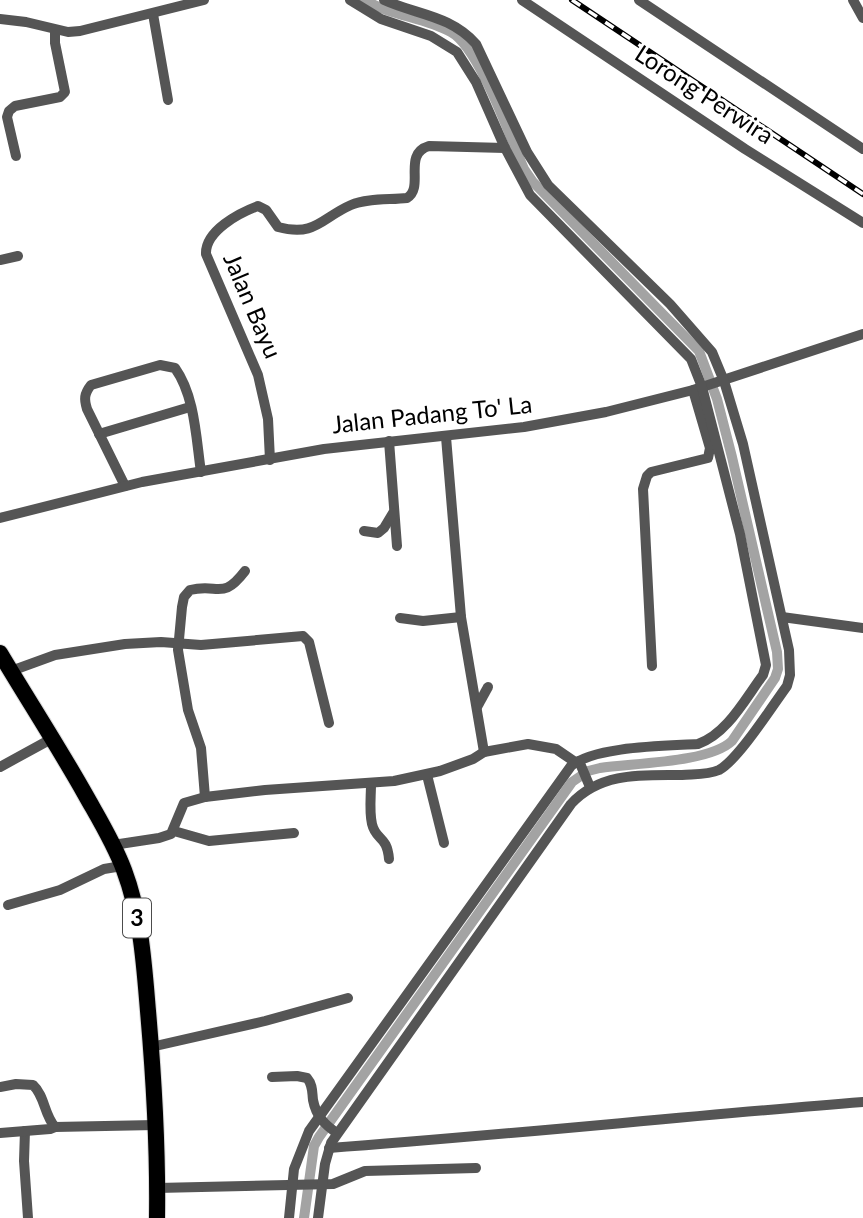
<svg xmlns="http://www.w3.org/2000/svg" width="863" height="1218" font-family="Lato,sans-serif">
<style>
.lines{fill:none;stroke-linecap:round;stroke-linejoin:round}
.canal{stroke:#a3a3a3;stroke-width:10}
.highway-casing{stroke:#dbdbdb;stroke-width:18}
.minor{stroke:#555;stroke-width:10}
.highway{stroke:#000;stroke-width:16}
.rail-casing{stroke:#000;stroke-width:6}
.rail{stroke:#fff;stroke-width:3.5;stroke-dasharray:10;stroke-linecap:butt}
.labels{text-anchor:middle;stroke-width:6;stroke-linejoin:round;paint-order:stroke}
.shield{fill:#fff;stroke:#4c4c4c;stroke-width:2}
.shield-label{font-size:23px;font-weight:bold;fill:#000}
.street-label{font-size:24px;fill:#000;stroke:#fff}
</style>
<rect width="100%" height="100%" fill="#fff"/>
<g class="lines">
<path class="canal" d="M 304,1218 L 314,1146 L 319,1137 L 572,782 L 588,771 L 600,768 C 633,763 709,763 732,741 L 775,678 L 778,669 L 777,652 L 732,457 L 717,399 L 699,351 L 533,182 L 524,169 C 510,137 479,47 451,32 C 424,17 391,16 365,0"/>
<g class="highway-casing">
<path id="highway" d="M 0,653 C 28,700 58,746 85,794 C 99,819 114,843 124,870 C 141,915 144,963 148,1011 C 154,1080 158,1149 157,1218"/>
</g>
<g class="minor">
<path d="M 522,0 L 745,149 L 863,223"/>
<path d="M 639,0 L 863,149"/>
<path d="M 853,0 L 863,18"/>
<path d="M 153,14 L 168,100"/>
<path d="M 0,19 L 26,22 L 68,32 L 80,31 L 204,0"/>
<path d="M 16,156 L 7,117 L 9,111 L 15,106 L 60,97 L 65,92 L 55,43 L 55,30"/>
<path d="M 0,260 L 18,256"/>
<path d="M 99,434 L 190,407"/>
<path d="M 446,437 L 461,617 L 484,752"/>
<path d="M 389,441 L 397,546"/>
<path d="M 270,460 L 268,419 L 258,375 L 206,254 C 205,231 239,213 258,206 L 266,210 L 278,227 C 316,237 321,218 351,205 C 367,198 390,200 407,198 C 425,187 402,154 429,146 L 505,148"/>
<path d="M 125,486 L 87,409 C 84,399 84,394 91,385 L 160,365 L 175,368 C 195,396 196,438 201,472"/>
<path d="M 0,518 L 142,482 L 324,449 L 524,427 L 606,412 L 693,390 L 863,334"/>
<path d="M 364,531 L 378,533 L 384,528 L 393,513"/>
<path d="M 782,617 L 863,628"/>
<path d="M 400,618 L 423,621 L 461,617"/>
<path d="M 652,666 L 643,489 L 647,476 L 651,472 L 708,458 L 710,448 L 693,390"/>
<path d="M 11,671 L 55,655 L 125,644 L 161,642 L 201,645 L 303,636 L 309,642 L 329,723"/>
<path d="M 477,707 L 488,687"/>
<path d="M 579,761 L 590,787"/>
<path d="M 0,767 L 53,738"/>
<path d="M 427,775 L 444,843"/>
<path d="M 371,784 C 371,797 369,811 372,824 C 376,841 387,835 389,859"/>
<path d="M 205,797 L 201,748 L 188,710 L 178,650 L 182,607 L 184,597 L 190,590 C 219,583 222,601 245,571"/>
<path d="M 174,831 L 209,841 L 294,833"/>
<path d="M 113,845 L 159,838 L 171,834 L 184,803 L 205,797 L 265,790 L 394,781 L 440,771 L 473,759 L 484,752 L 528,744 L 556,749 L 575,762"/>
<path d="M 8,905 L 60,890 L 104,869 L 122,866"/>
<path d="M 151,1047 L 265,1021 L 348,998"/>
<path d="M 272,1077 L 297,1076 L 307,1078 C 313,1085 312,1092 313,1100 C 316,1116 325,1125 337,1133"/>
<path d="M 0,1087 L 16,1084 L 33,1085 C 45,1096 44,1115 55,1127 L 155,1125"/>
<path d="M 25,1131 L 24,1161 L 28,1218"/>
<path d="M 0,1133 L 50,1129 L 55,1127"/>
<path d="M 329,1148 C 507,1135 685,1116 863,1102"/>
<path d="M 157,1188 L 333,1184 L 365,1171 L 476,1168"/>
<path d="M 289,1218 L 294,1169 L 309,1131 L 571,766 C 595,746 666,746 698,744 C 727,734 745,699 763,675 L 766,665 L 740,534 L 702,387 L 691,359 L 530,195 L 505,148 L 476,82 L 457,52 L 431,36 L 381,19 L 350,0"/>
<path d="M 318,1218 L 325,1164 L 331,1143 L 571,804 C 600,772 642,775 682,775 C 694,774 708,775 719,770 C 738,760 773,705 787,686 L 790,675 L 789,650 L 743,444 L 724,381 L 712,352 L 670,304 L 548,185 L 527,152 L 476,44 C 450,15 417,15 384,0"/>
</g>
<use href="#highway" class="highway"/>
<g class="rail-casing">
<path id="rail" d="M 572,0 L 863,194"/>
</g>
<use href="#rail" class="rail"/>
</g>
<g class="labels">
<rect class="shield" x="123" y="898.5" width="28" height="39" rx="5"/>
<g class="shield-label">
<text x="137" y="926">3</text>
</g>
<g class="street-label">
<text transform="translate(704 95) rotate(33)" y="8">Lorong Perwira</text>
<text transform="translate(252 306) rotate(67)" y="8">Jalan Bayu</text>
<text transform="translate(432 415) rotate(-6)" y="8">Jalan Padang To' La</text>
</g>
</g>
</svg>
